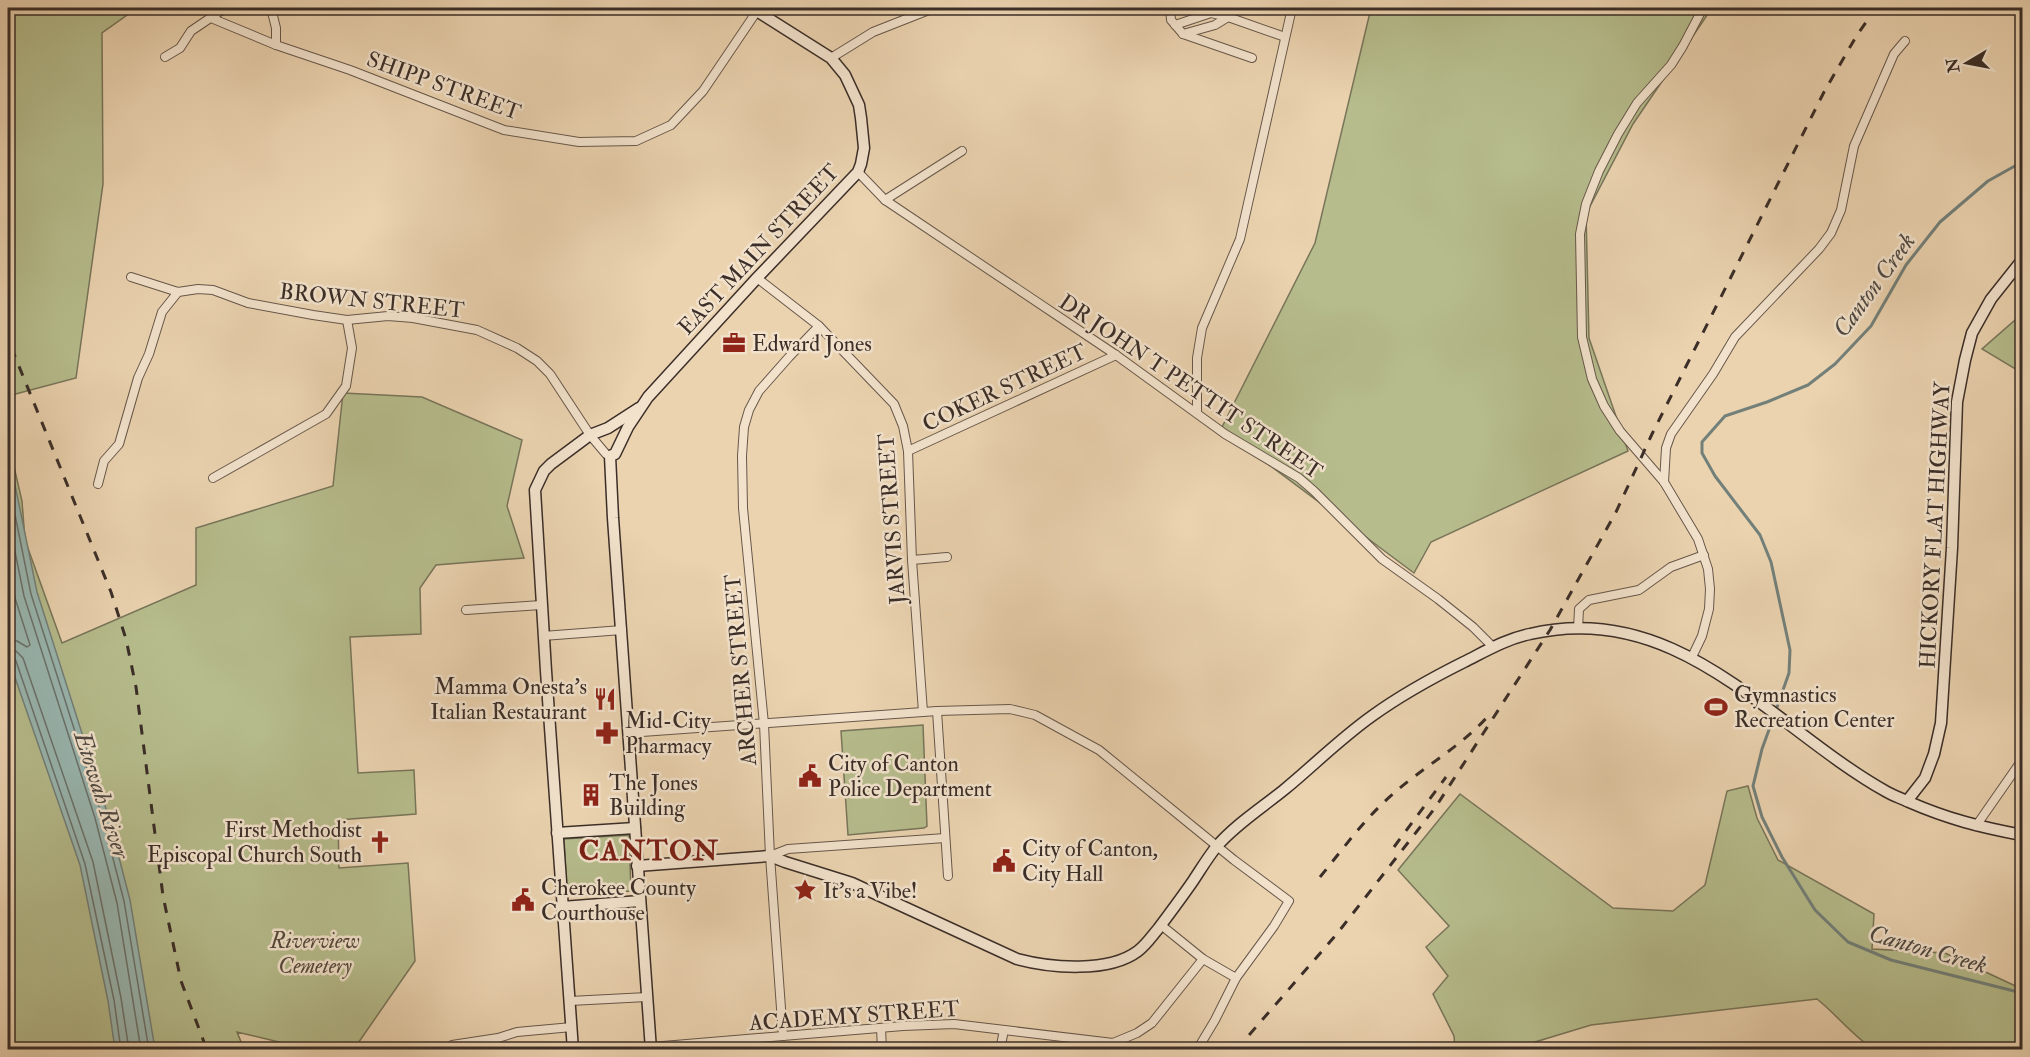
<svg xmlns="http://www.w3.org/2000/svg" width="2030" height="1057" font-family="'IM FELL Double Pica',serif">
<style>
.green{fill:#b6bc8c;stroke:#78755a;stroke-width:1.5}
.water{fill:#99b7b1;stroke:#73807a;stroke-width:1.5}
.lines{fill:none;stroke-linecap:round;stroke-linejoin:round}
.shore{stroke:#6a726c;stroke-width:1.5}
.stream{stroke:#73807a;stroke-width:3}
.street-casing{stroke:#67574a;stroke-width:10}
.secondary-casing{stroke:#3b2e28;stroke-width:13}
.street{stroke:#f2e2cc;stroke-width:8}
.secondary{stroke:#f2e2cc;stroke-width:10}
.rail{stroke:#3b2e28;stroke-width:3;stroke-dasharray:10 10;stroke-linecap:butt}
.labels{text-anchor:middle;stroke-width:5;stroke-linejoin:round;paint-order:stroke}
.street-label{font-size:22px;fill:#3b2e28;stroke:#f2e2cc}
.poi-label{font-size:22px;fill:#3b2e28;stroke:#f2e2cc;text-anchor:start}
.park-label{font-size:22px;font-style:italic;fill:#544a3c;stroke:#f2e2cc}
.water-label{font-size:24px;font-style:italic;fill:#4e4943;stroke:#f2e2cc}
.district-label{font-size:28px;font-weight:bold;letter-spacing:1.5px;fill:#7a1f14;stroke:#f2e2cc}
</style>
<rect width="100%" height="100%" fill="#ebd3b0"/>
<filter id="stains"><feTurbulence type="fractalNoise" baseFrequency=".00333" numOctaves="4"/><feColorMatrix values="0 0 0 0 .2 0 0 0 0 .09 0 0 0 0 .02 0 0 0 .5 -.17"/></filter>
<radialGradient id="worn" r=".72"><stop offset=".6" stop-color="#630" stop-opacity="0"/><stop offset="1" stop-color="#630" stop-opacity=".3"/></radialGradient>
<g class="green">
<path d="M 8,8 L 137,8 L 102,33 L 103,184 L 76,378 L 8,396 Z"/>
<path d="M 1371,8 L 1712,8 L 1633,124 L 1586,214 L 1589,338 L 1628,451 L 1431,542 L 1414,573 L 1221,429 L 1315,243 Z"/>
<path d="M 2022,314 L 2022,373 L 1982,349 Z"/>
<path d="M 343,393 L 422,397 L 522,440 L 507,506 L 524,558 L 436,565 L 420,588 L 421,634 L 350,637 L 358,773 L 414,770 L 416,814 L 338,820 L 339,868 L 408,863 L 415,961 L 354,1049 L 308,1049 L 237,1032 L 244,1049 L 8,1049 L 8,441 L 22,501 L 25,540 L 62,643 L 196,585 L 196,528 L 333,486 Z"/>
<path d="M 923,725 L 927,826 L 924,828 L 848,835 L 841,731 Z"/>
<path d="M 1748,786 L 1757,818 L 1778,860 L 1874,914 L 1872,949 L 1945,953 L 2022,989 L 2022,1049 L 1873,1049 C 1852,1035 1837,1015 1817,999 L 1591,1025 L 1512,1049 L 1455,1049 L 1454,1036 L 1433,994 L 1448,976 L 1426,947 L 1449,926 L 1398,870 L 1460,794 L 1613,908 L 1673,911 L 1705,885 L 1727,791 Z"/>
<path d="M 629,835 L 631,891 L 567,896 L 564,839 Z"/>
</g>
<path class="water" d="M 8,451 L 37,592 L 108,815 L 130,900 L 155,1049 L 115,1049 L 108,1001 L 80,865 L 10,663 L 8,650 Z"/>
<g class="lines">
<g class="shore">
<path d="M 8,480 L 31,594 L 102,816 L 124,901 L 149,1050"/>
<path d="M 8,517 L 24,596 L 95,818 L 117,903 L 141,1050"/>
<path d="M 8,560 L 15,598 L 30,645 L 27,647 L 17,641 L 8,640"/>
<path d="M 8,649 L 16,651 L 23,658 L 93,862 L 121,998 L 129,1050"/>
<path d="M 8,657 L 13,657 L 16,661 L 85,864 L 114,1000 L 121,1050"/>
</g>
<g class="stream">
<path d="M 1776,710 L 1789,673 L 1790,650 L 1771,562 L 1760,535 L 1715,476 L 1702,453 L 1702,442 L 1725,416 L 1767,402 L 1808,385 L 1835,364 L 1871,326 L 1906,265 L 1940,222 L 1988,181 L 2022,162"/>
<path d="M 1774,716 L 1762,749 L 1753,786 L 1762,817 L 1782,857 L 1815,910 L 1848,942 L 1891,960 L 2022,993"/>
</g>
<g class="street-casing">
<g id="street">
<path d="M 271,8 L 276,28 L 276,45"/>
<path d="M 1170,8 L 1171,20 L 1183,34"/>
<path d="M 1228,17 L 1228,8"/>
<path d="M 211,18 L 276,45 L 350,70 L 504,130 L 579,142 L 636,141 L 671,125 L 703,91 L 757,11"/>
<path d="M 1175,25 L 1211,13 L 1228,17 L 1285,37"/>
<path d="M 1183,34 L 1252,58"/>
<path d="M 1183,34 L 1215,25 L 1228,17"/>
<path d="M 165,57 L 180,48 L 191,31 L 225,8"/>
<path d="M 831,58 L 873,32 L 934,8"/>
<path d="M 858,172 L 885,200 L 1116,355 L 1225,434 L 1299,478 L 1314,491 L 1382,559 L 1438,599 L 1473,627 L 1492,646"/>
<path d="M 885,200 L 962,151"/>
<path d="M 131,277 L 178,292 L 198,289 L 213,290 L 248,303 L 313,315 L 347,320 L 388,316 L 413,318 L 477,330 L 517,348 L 537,361 L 550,374 L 590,435 L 606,454 L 610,456"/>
<path d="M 757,278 L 819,326 L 894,404 L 903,426 L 908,451 L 912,560 L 923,712"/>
<path d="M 1197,413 L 1197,358 L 1202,328 L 1240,239 L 1292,8"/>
<path d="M 908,451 L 1116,355"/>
<path d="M 213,478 L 326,414 L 346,386 L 352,348 L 347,320"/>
<path d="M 1664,482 L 1666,448 L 1671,434 L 1713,374 L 1735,337 L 1819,249 L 1831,233 L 1841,210 L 1854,146 L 1894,54 L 1905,41"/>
<path d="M 98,484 L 104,461 L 119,444 L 138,378 L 149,354 L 162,312 L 178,292"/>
<path d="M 912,560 L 947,557"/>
<path d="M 466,610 L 541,605"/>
<path d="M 1578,629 L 1579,609 L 1589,600 L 1639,590 L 1671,567 L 1704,555"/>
<path d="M 543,636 L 622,630"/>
<path d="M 1692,657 L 1702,636 L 1709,609 L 1710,589 L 1708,569 L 1698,539 L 1664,482 L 1620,431 L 1604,406 L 1592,379 L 1582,337 L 1580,234 L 1586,204 L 1599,171 L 1618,134 L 1637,103 L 1671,65 L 1683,46 L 1703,8"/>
<path d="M 937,711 L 948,876"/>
<path d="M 628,733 L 937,711 L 1010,709 L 1035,715 L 1099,750 L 1234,860 L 1289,901 L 1274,926 L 1236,978 L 1215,1020 L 1197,1050"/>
<path d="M 1976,826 L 2022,760"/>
<path d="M 770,856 L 788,849 L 945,838"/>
<path d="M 1161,925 L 1203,959 L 1236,978"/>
<path d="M 570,1001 L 647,997"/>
<path d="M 881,1028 L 882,1050"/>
<path d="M 783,1036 L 770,856 L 764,724 L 743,508 L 742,456 L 744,427 L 749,410 L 759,391 L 789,357 L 819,326"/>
<path d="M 452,1045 L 498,1038 L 517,1032 L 572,1027"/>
<path d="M 651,1047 L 903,1026 L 954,1024 L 1113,1043 L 1137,1033 L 1152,1023 L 1203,959"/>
<path d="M 1000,1050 L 1004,1030"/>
</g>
</g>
<g class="secondary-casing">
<g id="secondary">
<path d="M 1907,801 L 1925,778 L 1934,754 L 1941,723 L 1952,548 L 1957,402 L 1965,360 L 1972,333 L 1991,299 L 2022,260"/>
<path d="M 557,833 L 635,828"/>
<path d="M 637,866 L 770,856 L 785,862 L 852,883 L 1017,959 C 1051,968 1109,973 1138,951 C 1146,945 1152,936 1158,929 C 1170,913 1182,897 1193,881 C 1201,869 1208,857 1217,846 C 1236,824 1263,807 1285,789 C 1314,765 1341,738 1372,716 C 1401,695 1432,678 1464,662 C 1486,651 1506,639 1530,634 C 1679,599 1771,727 1887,792 C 1894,796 1901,798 1909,802 C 1948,819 1980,827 2022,835"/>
<path d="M 562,907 L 640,901"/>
<path d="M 573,1050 L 546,671 L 535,490 L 544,471 L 551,464 L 590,435 L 608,428 L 639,408"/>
<path d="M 651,1050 L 613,518 L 610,456 L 615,454 L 628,427 L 648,397 L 757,278 L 858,172 L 861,164 L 864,148 L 861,118 L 859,105 L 845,75 L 831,58 L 752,8"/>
</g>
</g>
<use href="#street" class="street"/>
<use href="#secondary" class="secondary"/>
<g class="rail">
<path d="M 8,328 L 14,354 L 111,592 L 126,639 L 136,687 L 163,896 L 181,981 L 207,1050"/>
<path d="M 1394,847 L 1446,777"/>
<path d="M 1320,877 C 1343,849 1365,818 1393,794 C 1423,767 1462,746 1489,715"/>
<path d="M 1236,1050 L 1336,935 L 1435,808 L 1550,630 L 1616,512 L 1652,434 L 1824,92 L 1857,35 L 1876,8"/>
</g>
</g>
<defs>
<g id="office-bare" transform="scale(1.8)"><path d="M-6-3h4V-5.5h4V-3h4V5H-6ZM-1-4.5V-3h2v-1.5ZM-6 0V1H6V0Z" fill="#8f2418" stroke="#f2e2cc" stroke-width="2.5" paint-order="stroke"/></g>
<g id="restaurant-bare" transform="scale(1.8)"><path d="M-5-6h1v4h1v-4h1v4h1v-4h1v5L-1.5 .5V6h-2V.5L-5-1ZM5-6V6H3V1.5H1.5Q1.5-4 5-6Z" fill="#8f2418" stroke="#f2e2cc" stroke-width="2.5" paint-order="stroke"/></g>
<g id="stadium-bare" transform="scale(1.8)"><path d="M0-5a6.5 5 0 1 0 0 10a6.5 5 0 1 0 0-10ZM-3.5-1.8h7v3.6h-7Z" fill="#8f2418" stroke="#f2e2cc" stroke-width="2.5" paint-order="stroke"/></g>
<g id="pharmacy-bare" transform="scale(1.8)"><path d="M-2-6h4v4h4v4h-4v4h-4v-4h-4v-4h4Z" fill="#8f2418" stroke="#f2e2cc" stroke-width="2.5" paint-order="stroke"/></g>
<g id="civic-bare" transform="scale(1.8)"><path d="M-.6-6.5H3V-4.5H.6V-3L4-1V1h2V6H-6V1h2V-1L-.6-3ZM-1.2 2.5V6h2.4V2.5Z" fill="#8f2418" stroke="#f2e2cc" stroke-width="2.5" paint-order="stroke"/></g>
<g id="building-bare" transform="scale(1.8)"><path d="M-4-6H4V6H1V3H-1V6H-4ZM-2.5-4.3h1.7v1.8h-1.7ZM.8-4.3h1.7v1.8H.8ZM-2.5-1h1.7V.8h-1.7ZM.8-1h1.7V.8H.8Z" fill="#8f2418" stroke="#f2e2cc" stroke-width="2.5" paint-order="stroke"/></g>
<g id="church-bare" transform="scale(1.8)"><path d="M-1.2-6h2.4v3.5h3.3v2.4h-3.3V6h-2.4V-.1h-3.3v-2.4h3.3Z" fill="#8f2418" stroke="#f2e2cc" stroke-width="2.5" paint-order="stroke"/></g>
<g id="sight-bare" transform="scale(1.8)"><path d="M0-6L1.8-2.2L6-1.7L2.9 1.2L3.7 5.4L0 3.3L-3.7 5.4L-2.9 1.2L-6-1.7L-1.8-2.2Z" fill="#8f2418" stroke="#f2e2cc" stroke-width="2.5" paint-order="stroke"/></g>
</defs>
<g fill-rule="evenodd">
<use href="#office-bare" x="734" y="343"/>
<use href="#restaurant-bare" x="605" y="699"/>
<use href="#stadium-bare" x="1716" y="707"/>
<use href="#pharmacy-bare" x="607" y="733"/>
<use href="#civic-bare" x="810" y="776"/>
<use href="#building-bare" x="591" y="795"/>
<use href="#church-bare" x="380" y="842"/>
<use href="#civic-bare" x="1004" y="861"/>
<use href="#sight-bare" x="805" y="890"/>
<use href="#civic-bare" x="523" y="900"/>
</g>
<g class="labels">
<g class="street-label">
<text transform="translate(444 85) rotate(20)" y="8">SHIPP STREET</text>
<text transform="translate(758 249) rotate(-47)" y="8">EAST MAIN STREET</text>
<text transform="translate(372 300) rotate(6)" y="8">BROWN STREET</text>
<text transform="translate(1191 386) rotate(34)" y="8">DR JOHN T PETTIT STREET</text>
<text transform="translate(1004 387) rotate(-25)" y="8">COKER STREET</text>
<text transform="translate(891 519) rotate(-94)" y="8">JARVIS STREET</text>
<text transform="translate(1934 525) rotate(-87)" y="8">HICKORY FLAT HIGHWAY</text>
<text transform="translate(740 670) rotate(-95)" y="8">ARCHER STREET</text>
<text transform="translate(854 1015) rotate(-4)" y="8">ACADEMY STREET</text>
</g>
<g class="poi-label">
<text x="752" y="351">Edward Jones</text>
<text x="587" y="694" text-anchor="end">Mamma Onesta's<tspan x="587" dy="25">Italian Restaurant</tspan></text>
<text x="1734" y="702">Gymnastics<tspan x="1734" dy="25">Recreation Center</tspan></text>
<text x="625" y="728">Mid-City<tspan x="625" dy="25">Pharmacy</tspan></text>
<text x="828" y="771">City of Canton<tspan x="828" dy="25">Police Department</tspan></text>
<text x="609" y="790">The Jones<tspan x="609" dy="25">Building</tspan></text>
<text x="362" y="837" text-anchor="end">First Methodist<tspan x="362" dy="25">Episcopal Church South</tspan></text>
<text x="1022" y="856">City of Canton,<tspan x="1022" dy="25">City Hall</tspan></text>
<text x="541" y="895">Cherokee County<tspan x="541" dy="25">Courthouse</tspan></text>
<text x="823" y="898">It's a Vibe!</text>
</g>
<g class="park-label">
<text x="315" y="948">Riverview<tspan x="315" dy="25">Cemetery</tspan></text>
</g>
<g class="water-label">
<text transform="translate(1874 285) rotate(-54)" y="8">Canton Creek</text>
<text transform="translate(102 795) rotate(72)" y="8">Etowah River</text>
<text transform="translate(1928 949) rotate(16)" y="8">Canton Creek</text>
</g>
<g class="district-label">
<text x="649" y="860">CANTON</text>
</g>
</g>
<rect width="2030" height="1057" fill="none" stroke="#ebd3b0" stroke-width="30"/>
<rect x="9" y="9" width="2012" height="1039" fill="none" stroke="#3b2e28" stroke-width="3"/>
<rect x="15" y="15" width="2000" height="1027" fill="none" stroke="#3b2e28" stroke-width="1.5"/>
<g transform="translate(1967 63) rotate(260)" stroke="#f2e2cc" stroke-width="4.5" paint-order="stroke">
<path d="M0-4.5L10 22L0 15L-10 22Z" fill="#3b2e28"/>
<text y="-9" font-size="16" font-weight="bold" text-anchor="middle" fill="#3b2e28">N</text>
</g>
<rect width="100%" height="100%" filter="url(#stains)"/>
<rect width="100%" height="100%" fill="url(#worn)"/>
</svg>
